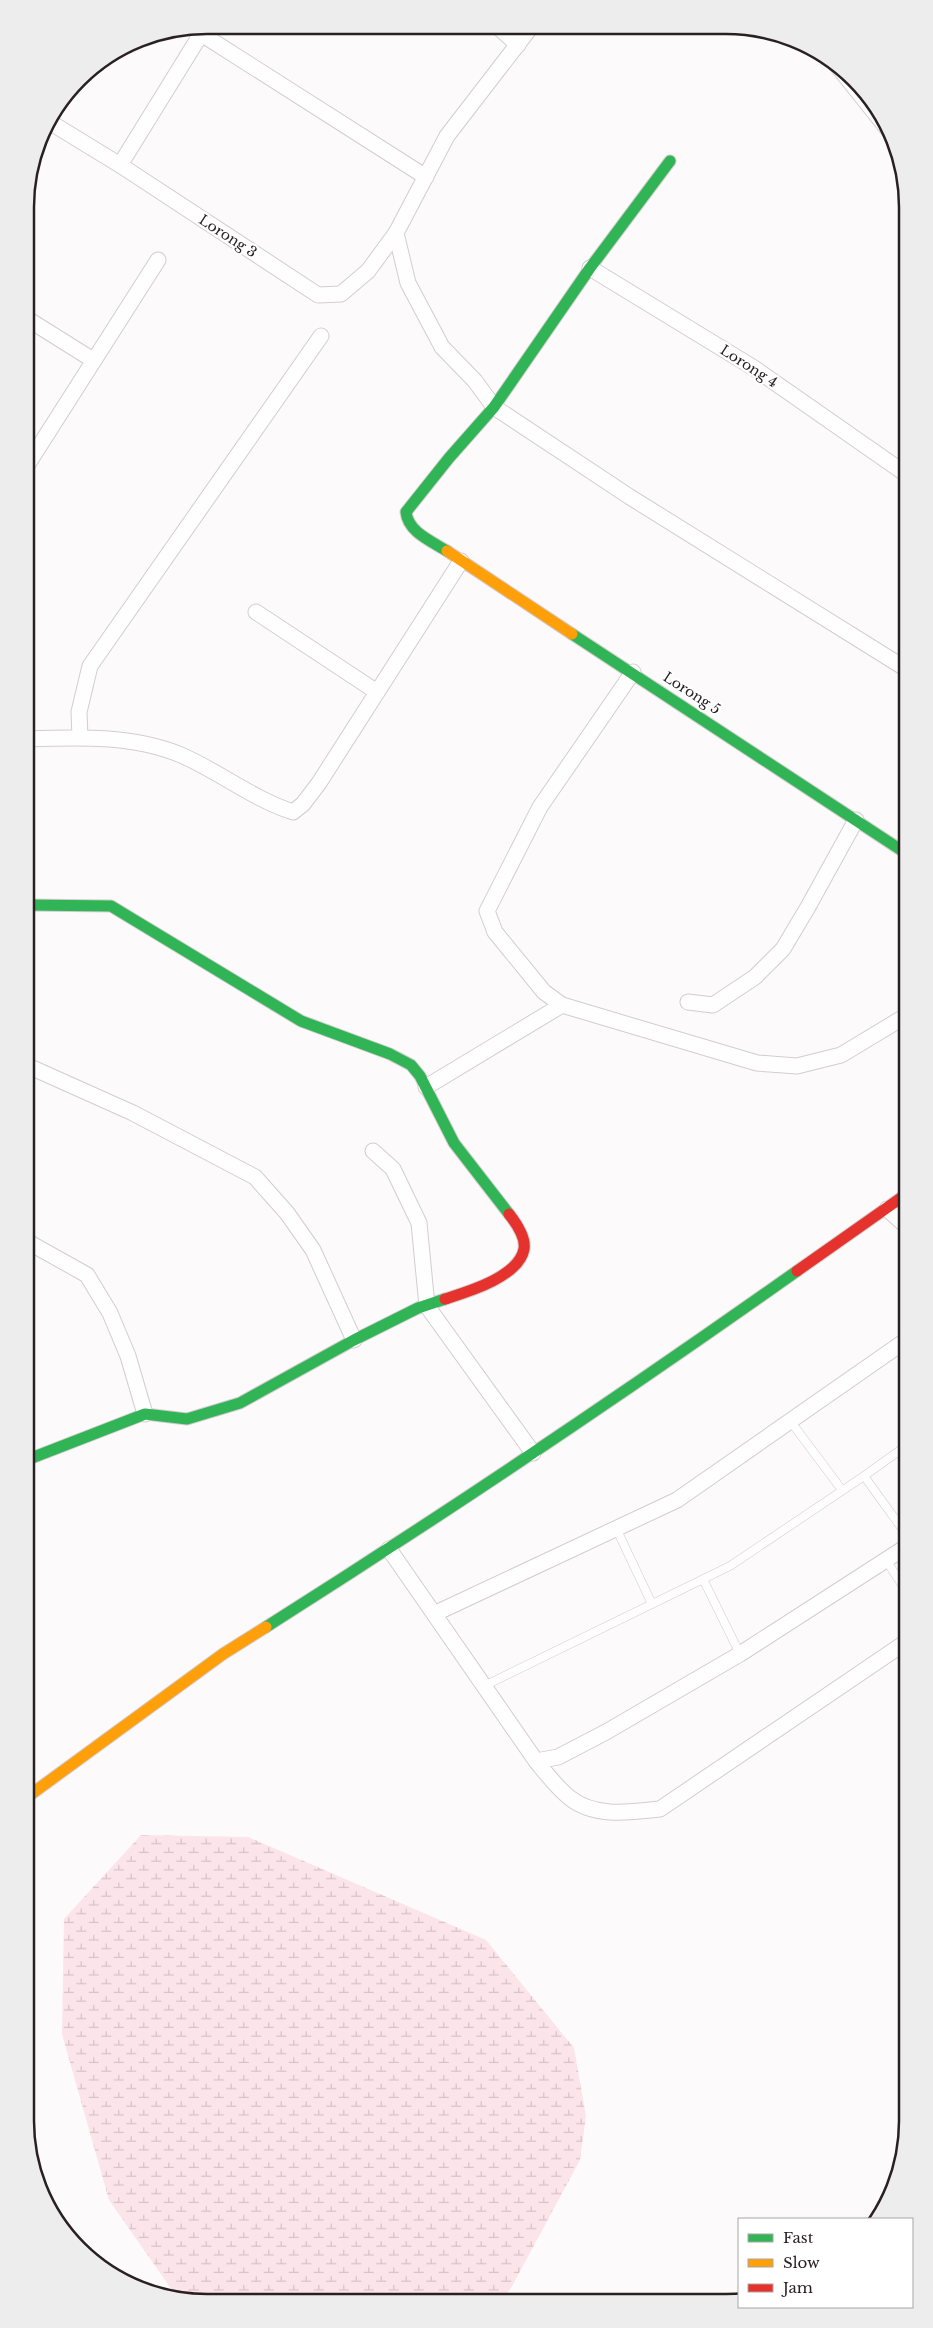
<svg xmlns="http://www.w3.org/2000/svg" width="933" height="2328" font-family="'Libre Baskerville',serif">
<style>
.wetland{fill:url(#wetland-marsh)}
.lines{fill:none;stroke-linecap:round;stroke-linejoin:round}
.lane-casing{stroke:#d3cdcf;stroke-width:9}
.street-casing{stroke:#d3cdcf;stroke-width:17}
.fast-casing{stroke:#d3cdcf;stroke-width:13}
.slow-casing{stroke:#d3cdcf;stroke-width:13}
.jam-casing{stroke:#d3cdcf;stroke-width:13}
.lane{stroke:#fffefe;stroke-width:8}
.street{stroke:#fffefe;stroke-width:15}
.fast{stroke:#30b455;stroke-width:11}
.slow{stroke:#ff9f0a;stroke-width:11}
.jam{stroke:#e5322d;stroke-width:11}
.labels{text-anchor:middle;stroke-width:4.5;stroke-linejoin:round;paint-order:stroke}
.street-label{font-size:14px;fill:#292022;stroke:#fff}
.rim{fill:none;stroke:#292022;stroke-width:2.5}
</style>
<defs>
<pattern id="wetland-marsh" width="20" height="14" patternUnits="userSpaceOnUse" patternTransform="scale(1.25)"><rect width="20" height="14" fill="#fbe4ea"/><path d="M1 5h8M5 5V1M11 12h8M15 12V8" fill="none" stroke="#d7c3c8"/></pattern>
</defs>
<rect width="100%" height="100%" fill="#fdfafb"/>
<path class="wetland" d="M 141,1835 L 248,1837 L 486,1940 L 574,2048 L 586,2116 L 580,2160 L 511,2288 L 503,2298 L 179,2300 L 109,2200 L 62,2034 L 64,1919 Z"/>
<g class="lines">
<g class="lane-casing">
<g id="lane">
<path d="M 791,1422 L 842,1490"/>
<path d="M 864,1476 L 906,1534"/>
<path d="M 616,1528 L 652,1604"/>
<path d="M 886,1560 L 906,1591"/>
<path d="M 703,1579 L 740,1654"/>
<path d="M 484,1686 L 730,1566 L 864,1476 L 906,1446"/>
</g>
</g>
<g class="street-casing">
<g id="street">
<path d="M 498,27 L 518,45"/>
<path d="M 531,27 L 447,136 L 396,233 L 408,283 L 442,347 L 475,381 L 494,407 L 630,497 L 903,667"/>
<path d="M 192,28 L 426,177"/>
<path d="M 835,63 L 890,132"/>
<path d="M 48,121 L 120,165 L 318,295 L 341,294 L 368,271 L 396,233"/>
<path d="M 120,165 L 201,34"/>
<path d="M 590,268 L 754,368 L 903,472"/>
<path d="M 26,318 L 93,360"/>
<path d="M 26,467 L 158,260"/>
<path d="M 256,612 L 377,692"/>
<path d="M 633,672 L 540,807 L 487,911 L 495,932 L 544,992 L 562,1005 L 757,1063 L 797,1066 L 841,1055 L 904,1017"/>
<path d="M 80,737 L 79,712 L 90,666 L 321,336"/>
<path d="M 27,739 C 78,737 133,735 181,755 C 220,772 251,798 293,812 L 303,804 L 319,783 L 461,561"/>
<path d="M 688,1002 L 713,1005 L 755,977 L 783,949 L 808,907 L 856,820"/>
<path d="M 28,1066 L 133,1113 L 255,1177 L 287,1213 L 313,1250 L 354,1340"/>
<path d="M 426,1087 L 562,1005"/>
<path d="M 373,1151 L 393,1169 L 419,1223 L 427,1306 L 533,1453"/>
<path d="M 887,1209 L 905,1225"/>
<path d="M 28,1242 L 87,1275 L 110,1313 L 128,1356 L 145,1414"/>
<path d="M 389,1549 L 536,1761 L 558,1757 L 606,1732 L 740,1654 L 906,1547"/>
<path d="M 436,1613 L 677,1500 L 905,1341"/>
<path d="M 536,1761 C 546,1773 557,1788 570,1798 C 595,1818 631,1812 660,1809 L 906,1642"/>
</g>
</g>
<g class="fast-casing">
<g id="fast">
<path d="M 447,551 C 431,541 408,532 406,512 L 449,458 L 494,407 L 590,268 L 670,161"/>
<path d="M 572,634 L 904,852"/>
<path d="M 27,905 L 111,906 L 301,1021 L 390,1054 L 411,1065 L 420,1076 L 454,1143 L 509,1214"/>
<path d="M 29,1459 L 145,1414 L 187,1419 L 240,1403 L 354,1340 L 418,1308 L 445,1299"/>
<path d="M 266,1627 C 446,1513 623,1394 797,1271"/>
</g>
</g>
<g class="slow-casing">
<g id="slow">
<path d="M 447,551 L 572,634"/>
<path d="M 30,1795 L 223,1654 L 266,1627"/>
</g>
</g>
<g class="jam-casing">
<g id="jam">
<path d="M 797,1271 L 905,1195"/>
<path d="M 445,1299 C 467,1292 519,1277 524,1249 C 526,1238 516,1223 509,1214"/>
</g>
</g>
<use href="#lane" class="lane"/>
<use href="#street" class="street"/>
<use href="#fast" class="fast"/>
<use href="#slow" class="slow"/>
<use href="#jam" class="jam"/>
</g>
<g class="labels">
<g class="street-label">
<text transform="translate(228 236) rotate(33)" y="5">Lorong 3</text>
<text transform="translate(749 366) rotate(33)" y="5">Lorong 4</text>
<text transform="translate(692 693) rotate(33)" y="5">Lorong 5</text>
</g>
</g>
<path d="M0 0H933V2328H0ZM207 34H726A173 173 0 0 1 899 207V2121A173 173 0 0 1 726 2294H207A173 173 0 0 1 34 2121V207A173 173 0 0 1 207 34Z" fill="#eeeded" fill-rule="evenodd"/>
<path class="rim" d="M207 34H726A173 173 0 0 1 899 207V2121A173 173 0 0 1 726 2294H207A173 173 0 0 1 34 2121V207A173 173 0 0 1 207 34Z"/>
<rect x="738" y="2218" width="175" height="90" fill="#ffffff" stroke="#a9a6a7"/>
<rect x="748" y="2234" width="25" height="8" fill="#30b455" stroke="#a9a6a7"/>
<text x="783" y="2243" font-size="15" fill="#292022">Fast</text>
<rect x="748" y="2259" width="25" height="8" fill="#ff9f0a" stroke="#a9a6a7"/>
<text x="783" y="2268" font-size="15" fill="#292022">Slow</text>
<rect x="748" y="2284" width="25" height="8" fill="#e5322d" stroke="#a9a6a7"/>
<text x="783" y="2293" font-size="15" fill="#292022">Jam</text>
</svg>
